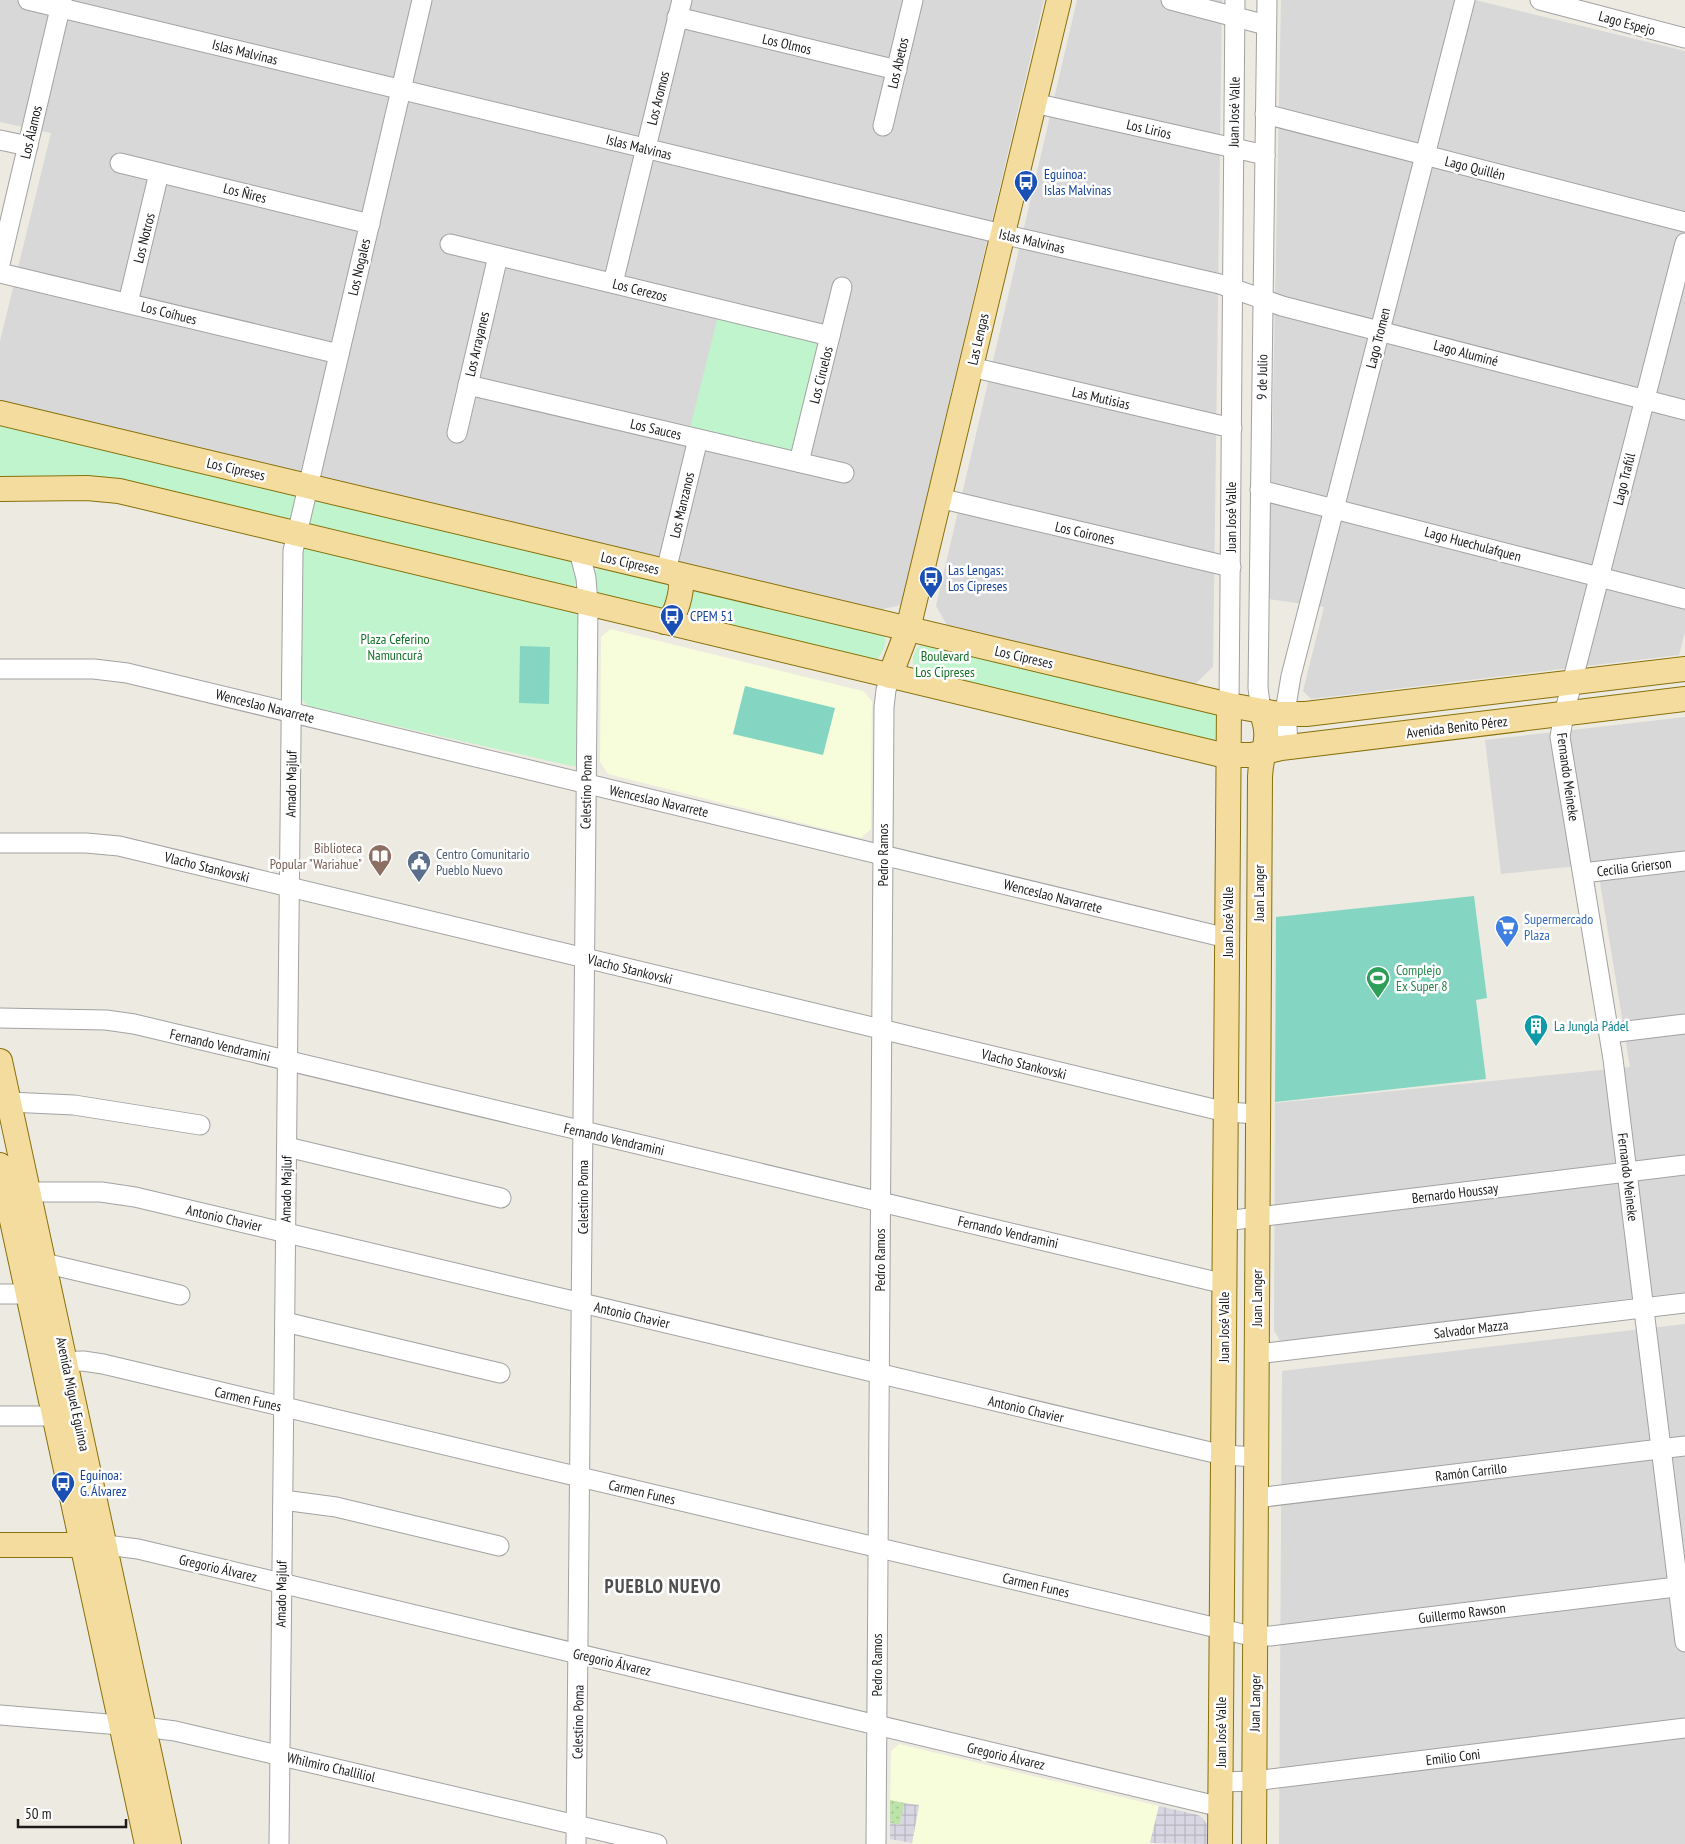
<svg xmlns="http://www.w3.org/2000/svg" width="1685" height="1844" font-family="'PT Sans Narrow',sans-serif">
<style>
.residential{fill:#d9d8d8}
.education{fill:#f7fcda}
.park{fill:#c0f4cc}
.garden{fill:url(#garden-dots)}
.pitch{fill:#84d6c3}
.plaza{fill:url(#plaza-grid)}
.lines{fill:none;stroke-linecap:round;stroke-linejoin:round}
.minor-casing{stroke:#a2a2a2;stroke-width:21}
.major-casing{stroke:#88710b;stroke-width:26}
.minor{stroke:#fff;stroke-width:19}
.major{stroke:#f4dc9e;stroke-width:24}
.labels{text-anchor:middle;stroke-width:5;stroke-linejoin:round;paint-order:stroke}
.street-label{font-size:14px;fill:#1b1b1b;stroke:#fff}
.transit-label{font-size:14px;fill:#164399;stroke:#fff;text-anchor:start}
.park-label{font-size:14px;fill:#137028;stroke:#fff}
.education-label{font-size:14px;fill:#785e54;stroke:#fff;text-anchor:end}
.service-label{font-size:14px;fill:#4e5e75;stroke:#fff;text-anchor:start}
.shop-label{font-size:14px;fill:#366cbe;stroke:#fff;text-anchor:start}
.leisure-label{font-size:14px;fill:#27864d;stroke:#fff;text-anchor:start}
.culture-label{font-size:14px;fill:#0d838f;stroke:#fff;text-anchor:start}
.district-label{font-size:19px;font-weight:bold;letter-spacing:1px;fill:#4e4e4e;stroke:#fff}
</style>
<defs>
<pattern id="garden-dots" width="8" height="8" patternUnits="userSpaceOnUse" patternTransform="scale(1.25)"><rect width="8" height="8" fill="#bee3aa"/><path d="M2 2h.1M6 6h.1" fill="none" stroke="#a3c292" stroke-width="1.8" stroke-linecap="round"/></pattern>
<pattern id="plaza-grid" width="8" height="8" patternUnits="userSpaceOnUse" patternTransform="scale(1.25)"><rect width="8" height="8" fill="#d8d6e2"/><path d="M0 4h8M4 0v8" fill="none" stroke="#b9b7c1"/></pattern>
</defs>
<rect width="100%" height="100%" fill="#eceae1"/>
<g class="residential">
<path d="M 0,0 L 1044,0 L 901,605 L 879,610 L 0,401 L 0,341 L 51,133 L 0,122 Z"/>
<path d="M 1077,0 L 1222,0 L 1213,667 L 1195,684 L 947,625 L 936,606 Z"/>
<path d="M 1281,0 L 1475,0 L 1685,51 L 1685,632 L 1679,655 L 1311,699 L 1303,691 L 1324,607 L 1269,599 Z"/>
<path d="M 1685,717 L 1685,1292 L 1280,1341 L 1274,1330 L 1275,1103 L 1630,1067 L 1597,864 L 1501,874 L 1485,740 Z"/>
<path d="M 1685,1324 L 1685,1844 L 1279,1844 L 1282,1371 Z"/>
</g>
<g class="education">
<path d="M 610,629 L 863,691 L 872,701 L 871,829 L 861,838 L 608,774 L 600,762 L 601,637 Z"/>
<path d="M 899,1744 L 1159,1806 L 1150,1842 L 1156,1844 L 912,1844 L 919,1806 L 890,1800 L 891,1751 Z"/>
</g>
<g class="park">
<path d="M 718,316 L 820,343 L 794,450 L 791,451 L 690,428 Z"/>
<path d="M 0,420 L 294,495 L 296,499 L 291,518 L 289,520 L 0,481 Z"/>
<path d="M 316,500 L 573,559 C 576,570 581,580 572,589 L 307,525 L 313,502 Z"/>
<path d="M 307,548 L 578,613 L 580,615 L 578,765 L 572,766 L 308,706 L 301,699 L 300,555 L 303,549 Z"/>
<path d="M 599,567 L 671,581 L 668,611 L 592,594 L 593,573 Z"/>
<path d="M 687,587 L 884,634 C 888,644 882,654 875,661 L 681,615 Z"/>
<path d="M 922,644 L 1218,712 L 1219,744 L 914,670 C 911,661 914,650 922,644 Z"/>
</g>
<path class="garden" d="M 890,1800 L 904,1803 L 900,1825 L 890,1823 Z"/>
<g class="pitch">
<path d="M 520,646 L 550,647 L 549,704 L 519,703 Z"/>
<path d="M 745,686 L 835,708 L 823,755 L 733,734 Z"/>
<path d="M 1474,896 L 1487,998 L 1476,1000 L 1486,1079 L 1275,1102 L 1276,917 Z"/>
</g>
<g class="plaza">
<path d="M 904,1803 L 919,1805 L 912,1843 L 890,1839 L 890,1823 L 900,1825 Z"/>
<path d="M 1159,1806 L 1198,1815 L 1203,1818 L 1208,1827 L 1207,1844 L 1150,1843 Z"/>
</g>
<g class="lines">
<g class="minor-casing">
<g id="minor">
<path d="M 28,0 L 1002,234 L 1220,284 L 1282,306 L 1685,410"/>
<path d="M 1171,0 L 1266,25"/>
<path d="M 1540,0 L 1685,38"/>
<path d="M 677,17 L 897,70"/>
<path d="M 1034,103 L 1265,155"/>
<path d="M 1265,114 L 1685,222"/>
<path d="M 883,126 L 913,0"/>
<path d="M 0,140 L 28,146"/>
<path d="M 120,163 L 370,224"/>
<path d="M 1685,243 L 1564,714 L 1560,737 L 1613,1059 L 1685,1642"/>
<path d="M 450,244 L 830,336"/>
<path d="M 0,264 L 62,0"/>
<path d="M 0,273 L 339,354"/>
<path d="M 613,283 L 682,0"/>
<path d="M 128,303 L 159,173"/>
<path d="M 971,367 L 1232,428"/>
<path d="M 468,385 L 844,473"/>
<path d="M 457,433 L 498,256"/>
<path d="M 799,462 L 842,287"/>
<path d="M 1260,490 L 1685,599"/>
<path d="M 939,498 L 1231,567"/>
<path d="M 666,571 L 698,439"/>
<path d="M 0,669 L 94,669 L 127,673 L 1227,938"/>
<path d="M 1229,705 L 1235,0"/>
<path d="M 1261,711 L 1258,688 L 1267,0"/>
<path d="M 1288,747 L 1286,706 L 1291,676 L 1465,0"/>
<path d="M 0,843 L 86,843 L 119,846 L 1226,1112 L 1258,1114"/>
<path d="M 1583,873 L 1685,861"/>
<path d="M 0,1018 L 106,1020 L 134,1024 L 1225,1284"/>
<path d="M 1610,1033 L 1685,1024"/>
<path d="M 9,1102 L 74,1105 L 200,1125"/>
<path d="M 287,1147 L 501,1198"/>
<path d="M 15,1192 L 101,1192 L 135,1197 L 1223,1455 L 1257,1457"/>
<path d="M 1225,1221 L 1685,1165"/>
<path d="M 44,1263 L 180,1295"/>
<path d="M 0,1294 L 40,1294"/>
<path d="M 285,1322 L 500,1373"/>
<path d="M 1257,1354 L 1685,1303"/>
<path d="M 52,1362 L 83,1361 L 103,1364 L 1251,1636 L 1270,1636 L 1685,1586"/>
<path d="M 0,1416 L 55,1416"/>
<path d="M 1256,1498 L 1685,1446"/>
<path d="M 283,1500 L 336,1507 L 499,1546"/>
<path d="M 106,1545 L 138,1549 L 1221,1807"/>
<path d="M 0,1715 L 144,1727 L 175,1731 L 657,1844"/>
<path d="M 1221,1782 L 1254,1781 L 1685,1728"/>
<path d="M 279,1844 L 293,551 L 422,0"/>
<path d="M 576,1844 L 588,604 L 586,578 L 579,551"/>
<path d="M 876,1844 L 884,707 L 886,690 L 890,676"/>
</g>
</g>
<g class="major-casing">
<g id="major">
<path d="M 0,413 L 1229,705 L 1279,714 L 1306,714 L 1685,669"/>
<path d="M 0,489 L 87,488 L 119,491 L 1222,755 L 1252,755 L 1281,748 L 1685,699"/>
<path d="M 665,622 C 677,619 682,590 681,579 L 675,574"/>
<path d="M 890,676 L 908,629 L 1059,0"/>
<path d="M 0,1061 L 169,1844"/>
<path d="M 0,1165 L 147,1844"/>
<path d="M 0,1545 L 98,1545"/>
<path d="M 1220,1844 L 1229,705"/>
<path d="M 1254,1844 L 1260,777 C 1261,748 1273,741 1261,711"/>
</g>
</g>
<use href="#minor" class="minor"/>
<use href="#major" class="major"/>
</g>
<defs>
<g id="bus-pin" transform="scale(1.25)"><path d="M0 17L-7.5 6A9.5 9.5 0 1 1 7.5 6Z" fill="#1a4fb4" stroke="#fff"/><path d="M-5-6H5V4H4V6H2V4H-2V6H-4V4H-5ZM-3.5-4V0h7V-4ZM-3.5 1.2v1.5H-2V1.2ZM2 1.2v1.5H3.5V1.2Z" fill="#fff"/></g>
<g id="library-pin" transform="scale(1.25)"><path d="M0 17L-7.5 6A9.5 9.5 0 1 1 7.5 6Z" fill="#8d6e63" stroke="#fff"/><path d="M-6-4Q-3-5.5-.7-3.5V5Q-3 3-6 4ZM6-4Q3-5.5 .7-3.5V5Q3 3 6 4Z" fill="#fff"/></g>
<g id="civic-pin" transform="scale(1.25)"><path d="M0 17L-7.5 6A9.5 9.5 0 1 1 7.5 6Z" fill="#5c6f8a" stroke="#fff"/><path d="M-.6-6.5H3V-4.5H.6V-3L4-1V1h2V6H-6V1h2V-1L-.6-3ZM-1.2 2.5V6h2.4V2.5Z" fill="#fff"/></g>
<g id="supermarket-pin" transform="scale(1.25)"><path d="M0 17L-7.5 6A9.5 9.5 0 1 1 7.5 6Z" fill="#3f7fe0" stroke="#fff"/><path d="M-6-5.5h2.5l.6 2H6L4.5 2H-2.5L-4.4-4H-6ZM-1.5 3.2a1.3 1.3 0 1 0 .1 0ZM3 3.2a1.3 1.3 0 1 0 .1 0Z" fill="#fff"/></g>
<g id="stadium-pin" transform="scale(1.25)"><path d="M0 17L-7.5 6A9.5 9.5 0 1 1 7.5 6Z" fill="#2e9e5b" stroke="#fff"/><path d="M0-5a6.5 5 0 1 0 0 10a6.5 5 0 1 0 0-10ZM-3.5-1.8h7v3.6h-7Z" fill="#fff"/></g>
<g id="building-pin" transform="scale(1.25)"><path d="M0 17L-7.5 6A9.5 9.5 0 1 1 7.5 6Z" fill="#0f9aa8" stroke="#fff"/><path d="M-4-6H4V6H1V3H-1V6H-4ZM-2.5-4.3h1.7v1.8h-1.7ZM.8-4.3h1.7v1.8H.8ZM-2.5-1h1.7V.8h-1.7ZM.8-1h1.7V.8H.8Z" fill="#fff"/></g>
</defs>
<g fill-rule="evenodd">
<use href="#bus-pin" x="1026" y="182"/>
<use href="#bus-pin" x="931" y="578"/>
<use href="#bus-pin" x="672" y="616"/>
<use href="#library-pin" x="380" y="856"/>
<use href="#civic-pin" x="419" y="862"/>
<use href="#supermarket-pin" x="1507" y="927"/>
<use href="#stadium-pin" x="1378" y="978"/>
<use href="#building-pin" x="1536" y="1026"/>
<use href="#bus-pin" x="63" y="1483"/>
</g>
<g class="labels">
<g class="street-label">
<text transform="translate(1627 23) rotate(15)" y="5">Lago Espejo</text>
<text transform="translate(787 44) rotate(13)" y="5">Los Olmos</text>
<text transform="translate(245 52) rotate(14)" y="5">Islas Malvinas</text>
<text transform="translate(898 63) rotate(-77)" y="5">Los Abetos</text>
<text transform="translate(658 98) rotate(-76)" y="5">Los Aromos</text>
<text transform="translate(1234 112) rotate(-89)" y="5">Juan José Valle</text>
<text transform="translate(1149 129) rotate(13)" y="5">Los Lirios</text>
<text transform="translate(31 132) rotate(-77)" y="5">Los Álamos</text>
<text transform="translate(639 147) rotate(14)" y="5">Islas Malvinas</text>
<text transform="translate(1475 168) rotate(14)" y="5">Lago Quillén</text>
<text transform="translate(245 193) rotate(14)" y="5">Los Ñires</text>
<text transform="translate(144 238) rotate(-76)" y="5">Los Notros</text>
<text transform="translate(1032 241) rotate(13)" y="5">Islas Malvinas</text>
<text transform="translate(359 267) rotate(-77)" y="5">Los Nogales</text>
<text transform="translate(640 290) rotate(14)" y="5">Los Cerezos</text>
<text transform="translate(169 313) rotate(14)" y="5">Los Coíhues</text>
<text transform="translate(1378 338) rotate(-76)" y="5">Lago Tromen</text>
<text transform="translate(978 339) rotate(-77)" y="5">Las Lengas</text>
<text transform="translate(477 344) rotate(-77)" y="5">Los Arrayanes</text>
<text transform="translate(1466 353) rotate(15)" y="5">Lago Aluminé</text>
<text transform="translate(821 375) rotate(-76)" y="5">Los Ciruelos</text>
<text transform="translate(1262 377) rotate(-89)" y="5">9 de Julio</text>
<text transform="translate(1101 398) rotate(13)" y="5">Las Mutisias</text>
<text transform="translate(656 429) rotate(13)" y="5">Los Sauces</text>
<text transform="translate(236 469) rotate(13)" y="5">Los Cipreses</text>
<text transform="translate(1624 479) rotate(-76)" y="5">Lago Trafúl</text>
<text transform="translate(682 505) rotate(-77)" y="5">Los Manzanos</text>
<text transform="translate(1231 517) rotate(-90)" y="5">Juan José Valle</text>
<text transform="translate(1085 533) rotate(13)" y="5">Los Coirones</text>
<text transform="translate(1473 544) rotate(15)" y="5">Lago Huechulafquen</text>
<text transform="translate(630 563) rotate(13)" y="5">Los Cipreses</text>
<text transform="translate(1024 657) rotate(13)" y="5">Los Cipreses</text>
<text transform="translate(265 706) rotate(14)" y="5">Wenceslao Navarrete</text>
<text transform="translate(1457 727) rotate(-7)" y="5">Avenida Benito Pérez</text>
<text transform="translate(1568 777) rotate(82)" y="5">Fernando Meineke</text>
<text transform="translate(291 784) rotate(-89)" y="5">Amado Majluf</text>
<text transform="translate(586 792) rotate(-89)" y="5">Celestino Poma</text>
<text transform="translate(659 801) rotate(13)" y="5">Wenceslao Navarrete</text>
<text transform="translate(883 855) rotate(-90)" y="5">Pedro Ramos</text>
<text transform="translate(207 867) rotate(14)" y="5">Vlacho Stankovski</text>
<text transform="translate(1634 867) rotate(-7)" y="5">Cecilia Grierson</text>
<text transform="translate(1259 893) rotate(-90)" y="5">Juan Langer</text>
<text transform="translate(1053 896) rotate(14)" y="5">Wenceslao Navarrete</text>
<text transform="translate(1228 922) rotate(-90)" y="5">Juan José Valle</text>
<text transform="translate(630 969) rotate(14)" y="5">Vlacho Stankovski</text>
<text transform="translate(220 1045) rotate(13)" y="5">Fernando Vendramini</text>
<text transform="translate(1024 1064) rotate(14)" y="5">Vlacho Stankovski</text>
<text transform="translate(614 1139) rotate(13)" y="5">Fernando Vendramini</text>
<text transform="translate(1628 1177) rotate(83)" y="5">Fernando Meineke</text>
<text transform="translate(286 1189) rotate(-89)" y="5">Amado Majluf</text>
<text transform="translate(1455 1193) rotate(-7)" y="5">Bernardo Houssay</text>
<text transform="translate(583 1197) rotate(-90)" y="5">Celestino Poma</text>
<text transform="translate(224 1218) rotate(13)" y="5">Antonio Chavier</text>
<text transform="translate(1008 1232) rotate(13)" y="5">Fernando Vendramini</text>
<text transform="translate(880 1260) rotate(-90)" y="5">Pedro Ramos</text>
<text transform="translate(1257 1298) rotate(-90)" y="5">Juan Langer</text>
<text transform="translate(632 1315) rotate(13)" y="5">Antonio Chavier</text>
<text transform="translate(1224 1327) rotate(-90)" y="5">Juan José Valle</text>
<text transform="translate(1471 1329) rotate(-7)" y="5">Salvador Mazza</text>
<text transform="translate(73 1394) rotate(78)" y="5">Avenida Miguel Eguinoa</text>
<text transform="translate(248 1399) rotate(13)" y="5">Carmen Funes</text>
<text transform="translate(1026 1409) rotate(13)" y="5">Antonio Chavier</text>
<text transform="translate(1471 1472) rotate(-7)" y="5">Ramón Carrillo</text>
<text transform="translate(642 1492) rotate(13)" y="5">Carmen Funes</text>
<text transform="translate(218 1568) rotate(13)" y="5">Gregorio Álvarez</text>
<text transform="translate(1036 1585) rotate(13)" y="5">Carmen Funes</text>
<text transform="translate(281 1594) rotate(-89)" y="5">Amado Majluf</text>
<text transform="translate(1462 1613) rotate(-7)" y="5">Guillermo Rawson</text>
<text transform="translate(612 1662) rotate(13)" y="5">Gregorio Álvarez</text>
<text transform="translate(877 1665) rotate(-90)" y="5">Pedro Ramos</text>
<text transform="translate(1255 1703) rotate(-89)" y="5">Juan Langer</text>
<text transform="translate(578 1722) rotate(-89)" y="5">Celestino Poma</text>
<text transform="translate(1221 1732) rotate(-90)" y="5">Juan José Valle</text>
<text transform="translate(1006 1756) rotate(13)" y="5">Gregorio Álvarez</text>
<text transform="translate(1453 1757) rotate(-7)" y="5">Emilio Coni</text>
<text transform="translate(331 1767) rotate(13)" y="5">Whilmiro Challiliol</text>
</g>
<g class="transit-label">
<text x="1044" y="179">Eguinoa:<tspan x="1044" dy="16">Islas Malvinas</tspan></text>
<text x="948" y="575">Las Lengas:<tspan x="948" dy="16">Los Cipreses</tspan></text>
<text x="690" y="621">CPEM 51</text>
<text x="80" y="1480">Eguinoa:<tspan x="80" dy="16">G. Álvarez</tspan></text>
</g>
<g class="park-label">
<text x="395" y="644">Plaza Ceferino<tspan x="395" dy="16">Namuncurá</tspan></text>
<text x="945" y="661">Boulevard<tspan x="945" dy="16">Los Cipreses</tspan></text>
</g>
<g class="education-label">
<text x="362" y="853">Biblioteca<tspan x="362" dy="16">Popular "Wariahue"</tspan></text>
</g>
<g class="service-label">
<text x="436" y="859">Centro Comunitario<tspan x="436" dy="16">Pueblo Nuevo</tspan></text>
</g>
<g class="shop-label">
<text x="1524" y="924">Supermercado<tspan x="1524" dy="16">Plaza</tspan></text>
</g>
<g class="leisure-label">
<text x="1396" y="975">Complejo<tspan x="1396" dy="16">Ex Super 8</tspan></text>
</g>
<g class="culture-label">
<text x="1554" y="1031">La Jungla Pádel</text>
</g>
<g class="district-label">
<text x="663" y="1593">PUEBLO NUEVO</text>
</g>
</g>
<path d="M18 1819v8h108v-8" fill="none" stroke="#1b1b1b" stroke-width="2.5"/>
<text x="25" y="1819" font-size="15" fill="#1b1b1b" stroke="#ffffff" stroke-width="4" paint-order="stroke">50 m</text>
</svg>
